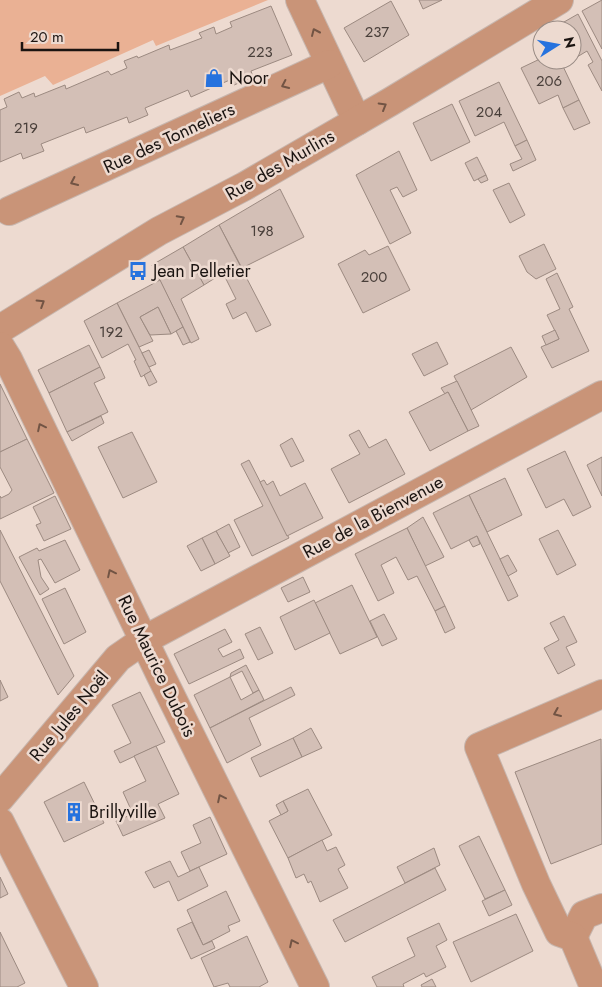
<svg xmlns="http://www.w3.org/2000/svg" width="602" height="987" font-family="Jost,sans-serif">
<style>
.green{fill:#eab194}
.building{fill:#d3bfb6;stroke:#9c8a81}
.lines{fill:none;stroke-linecap:round;stroke-linejoin:round}
.street-casing{stroke:#c7b6ae;stroke-width:30}
.street{stroke:#c99478;stroke-width:28}
.oneway{stroke:#725444}
.labels{text-anchor:middle;stroke-width:5;stroke-linejoin:round;paint-order:stroke}
.number-label{font-size:15px;fill:#493f3a}
.poi-label{font-size:18px;fill:#1b1411;stroke:#eddad0;text-anchor:start}
.street-label{font-size:18px;fill:#1b1411;stroke:#eddad0}
</style>
<rect width="100%" height="100%" fill="#eddad0"/>
<path class="green" d="M 0,0 L 268,0 L 156,46 L 153,40 L 53,85 L 45,76 L 0,96 Z"/>
<g class="building">
<path d="M 419,0 L 442,0 L 423,9 Z"/>
<path d="M 602,0 L 602,49 L 582,11 Z"/>
<path d="M 391,1 L 409,35 L 364,62 L 344,28 Z"/>
<path d="M 271,6 L 292,55 L 251,71 L 253,77 L 234,85 L 232,79 L 191,97 L 188,90 L 145,108 L 148,115 L 129,123 L 127,117 L 86,133 L 84,127 L 41,144 L 44,151 L 23,159 L 21,153 L 0,162 L 0,110 L 7,107 L 4,99 L 19,92 L 22,98 L 34,93 L 35,97 L 65,85 L 66,89 L 108,71 L 111,75 L 127,68 L 124,61 L 137,56 L 138,58 L 169,45 L 170,50 L 202,38 L 199,33 L 214,27 L 216,34 L 232,27 L 230,22 Z"/>
<path d="M 578,14 L 602,61 L 602,91 L 588,65 L 593,62 L 587,51 L 572,60 L 572,30 L 550,30 Z"/>
<path d="M 542,58 L 542,60 L 560,60 L 579,100 L 563,108 L 558,95 L 539,104 L 521,68 Z"/>
<path d="M 499,82 L 527,140 L 515,146 L 504,122 L 475,136 L 459,101 Z"/>
<path d="M 579,100 L 590,123 L 574,130 L 563,108 Z"/>
<path d="M 452,104 L 470,142 L 431,161 L 413,123 Z"/>
<path d="M 527,140 L 536,160 L 513,171 L 510,164 L 522,159 L 515,146 Z"/>
<path d="M 399,151 L 417,190 L 403,197 L 397,187 L 390,190 L 411,233 L 390,244 L 356,175 Z"/>
<path d="M 477,157 L 486,175 L 474,181 L 465,163 Z"/>
<path d="M 486,175 L 488,180 L 481,183 L 478,179 Z"/>
<path d="M 509,183 L 525,215 L 510,223 L 493,190 Z"/>
<path d="M 280,189 L 304,237 L 242,268 L 219,225 Z"/>
<path d="M 219,225 L 271,325 L 256,332 L 246,312 L 233,319 L 226,304 L 236,299 L 223,273 L 204,285 L 183,247 Z"/>
<path d="M 544,244 L 556,269 L 536,279 L 527,272 L 519,256 Z"/>
<path d="M 388,246 L 410,290 L 363,313 L 338,264 L 365,250 L 369,255 Z"/>
<path d="M 183,247 L 204,285 L 181,299 L 199,339 L 191,343 L 152,265 Z"/>
<path d="M 557,273 L 573,307 L 569,309 L 589,351 L 552,368 L 541,347 L 559,339 L 547,315 L 560,309 L 546,279 Z"/>
<path d="M 160,280 L 183,327 L 171,334 L 158,307 L 140,317 L 153,341 L 139,347 L 117,303 Z"/>
<path d="M 117,303 L 151,371 L 141,377 L 134,361 L 136,360 L 128,344 L 102,358 L 84,321 Z"/>
<path d="M 158,307 L 171,334 L 150,335 L 140,317 Z"/>
<path d="M 183,327 L 190,342 L 183,345 L 176,331 Z"/>
<path d="M 555,330 L 559,339 L 546,345 L 542,336 Z"/>
<path d="M 437,342 L 448,364 L 424,376 L 412,354 Z"/>
<path d="M 89,345 L 100,367 L 49,393 L 38,370 Z"/>
<path d="M 511,347 L 527,377 L 471,410 L 454,376 Z"/>
<path d="M 149,350 L 156,364 L 149,367 L 142,353 Z"/>
<path d="M 100,367 L 105,378 L 94,383 L 108,412 L 67,432 L 49,393 Z"/>
<path d="M 151,371 L 157,382 L 149,386 L 144,375 Z"/>
<path d="M 457,381 L 479,426 L 468,431 L 448,392 L 445,394 L 441,388 Z"/>
<path d="M 0,384 L 27,439 L 0,452 Z"/>
<path d="M 448,392 L 468,431 L 430,451 L 409,412 Z"/>
<path d="M 101,416 L 104,423 L 72,441 L 67,432 Z"/>
<path d="M 359,430 L 369,448 L 386,439 L 405,474 L 349,503 L 331,469 L 360,454 L 349,435 Z"/>
<path d="M 132,432 L 157,482 L 123,498 L 98,447 Z"/>
<path d="M 292,438 L 304,461 L 291,467 L 280,445 Z"/>
<path d="M 27,439 L 54,493 L 0,519 L 0,496 L 1,498 L 9,494 L 12,490 L 0,467 L 0,452 Z"/>
<path d="M 565,451 L 591,507 L 573,516 L 564,499 L 546,508 L 527,469 Z"/>
<path d="M 602,457 L 602,496 L 587,465 Z"/>
<path d="M 249,460 L 289,538 L 252,556 L 234,520 L 263,506 L 241,464 Z"/>
<path d="M 505,478 L 522,515 L 487,532 L 469,495 Z"/>
<path d="M 264,480 L 267,485 L 273,481 L 280,496 L 305,483 L 323,518 L 287,536 L 260,482 Z"/>
<path d="M 469,495 L 518,596 L 508,601 L 477,536 L 451,549 L 433,513 Z"/>
<path d="M 55,496 L 71,529 L 44,541 L 36,525 L 41,523 L 33,507 Z"/>
<path d="M 423,517 L 444,557 L 425,566 L 407,528 Z"/>
<path d="M 229,524 L 240,547 L 228,553 L 216,531 Z"/>
<path d="M 407,528 L 445,606 L 435,611 L 417,576 L 408,580 L 396,557 L 381,565 L 394,593 L 378,601 L 355,554 Z"/>
<path d="M 0,530 L 74,676 L 58,695 L 0,581 Z"/>
<path d="M 558,530 L 576,565 L 557,575 L 539,539 Z"/>
<path d="M 216,531 L 230,556 L 215,564 L 202,538 Z"/>
<path d="M 477,536 L 480,544 L 473,547 L 469,540 Z"/>
<path d="M 202,538 L 215,564 L 201,571 L 187,546 Z"/>
<path d="M 65,540 L 80,570 L 55,583 L 41,559 L 38,560 L 41,577 L 49,589 L 40,595 L 19,557 L 37,548 L 39,551 Z"/>
<path d="M 508,555 L 517,571 L 508,576 L 500,559 Z"/>
<path d="M 303,577 L 310,592 L 288,602 L 281,588 Z"/>
<path d="M 352,585 L 377,637 L 340,654 L 315,603 Z"/>
<path d="M 65,588 L 86,632 L 64,644 L 42,599 Z"/>
<path d="M 314,600 L 330,633 L 295,650 L 280,617 Z"/>
<path d="M 445,606 L 455,628 L 445,633 L 435,611 Z"/>
<path d="M 384,614 L 397,639 L 382,646 L 370,621 Z"/>
<path d="M 564,616 L 577,642 L 566,647 L 575,665 L 558,674 L 544,648 L 559,640 L 550,623 Z"/>
<path d="M 260,627 L 273,653 L 258,660 L 245,634 Z"/>
<path d="M 225,629 L 232,642 L 218,649 L 223,657 L 240,649 L 244,658 L 189,684 L 174,654 Z"/>
<path d="M 246,665 L 259,690 L 253,693 L 242,671 L 230,677 L 231,673 Z"/>
<path d="M 230,677 L 241,700 L 259,690 L 264,700 L 210,728 L 194,695 Z"/>
<path d="M 0,680 L 8,697 L 0,701 Z"/>
<path d="M 291,687 L 295,695 L 249,718 L 261,745 L 227,763 L 210,728 Z"/>
<path d="M 140,692 L 165,742 L 120,763 L 114,751 L 131,743 L 112,705 Z"/>
<path d="M 311,728 L 322,748 L 302,757 L 293,738 Z"/>
<path d="M 293,738 L 302,757 L 260,777 L 251,758 Z"/>
<path d="M 601,739 L 602,844 L 551,864 L 515,772 Z"/>
<path d="M 156,746 L 179,794 L 158,804 L 165,818 L 123,836 L 116,821 L 133,814 L 123,792 L 146,781 L 134,756 Z"/>
<path d="M 84,782 L 104,823 L 64,842 L 44,802 Z"/>
<path d="M 308,789 L 332,835 L 288,858 L 269,821 L 288,811 L 283,801 Z"/>
<path d="M 283,801 L 288,811 L 281,815 L 276,805 Z"/>
<path d="M 210,817 L 227,854 L 190,871 L 181,852 L 201,843 L 193,825 Z"/>
<path d="M 479,836 L 505,890 L 485,899 L 459,846 Z"/>
<path d="M 322,840 L 327,851 L 336,847 L 345,865 L 338,869 L 348,888 L 320,902 L 311,881 L 308,883 L 304,874 L 296,878 L 288,858 Z"/>
<path d="M 434,848 L 440,865 L 405,883 L 397,867 Z"/>
<path d="M 170,861 L 178,877 L 199,867 L 208,886 L 178,901 L 169,881 L 154,888 L 145,872 Z"/>
<path d="M 435,868 L 446,890 L 345,942 L 333,920 Z"/>
<path d="M 0,877 L 8,894 L 0,898 Z"/>
<path d="M 505,890 L 512,905 L 489,916 L 482,901 Z"/>
<path d="M 226,891 L 240,921 L 228,926 L 230,931 L 203,945 L 187,910 Z"/>
<path d="M 516,914 L 533,951 L 471,982 L 453,942 Z"/>
<path d="M 192,922 L 203,945 L 212,941 L 215,948 L 191,959 L 177,929 Z"/>
<path d="M 439,923 L 447,940 L 436,946 L 446,967 L 426,977 L 424,973 L 403,984 L 404,987 L 377,987 L 372,977 L 415,956 L 407,938 Z"/>
<path d="M 0,932 L 25,983 L 17,987 L 0,987 Z"/>
<path d="M 247,936 L 268,982 L 259,987 L 230,987 L 228,983 L 214,987 L 201,958 Z"/>
<path d="M 432,979 L 436,987 L 422,987 L 421,985 Z"/>
</g>
<g class="lines">
<g class="street-casing">
<g id="street">
<path d="M 300,0 L 357,121"/>
<path d="M 9,211 L 329,64"/>
<path d="M 0,329 L 159,231 L 245,186 L 390,102 L 559,0"/>
<path d="M 0,346 L 8,359 L 161,676 L 315,987"/>
<path d="M 0,798 L 118,658 L 144,640 L 602,395"/>
<path d="M 0,822 L 84,987"/>
<path d="M 573,937 L 584,915 L 602,908"/>
<path d="M 594,987 L 573,937 L 559,932 L 536,884 L 479,747 L 602,694"/>
</g>
</g>
<use href="#street" class="street"/>
</g>
<defs><path id="oneway-chevron" d="M-2-3.5L2.5 0L-2 3.5" fill="none" stroke-width="1.6" stroke-linecap="round" stroke-linejoin="round" transform="scale(1.25)"/></defs>
<g class="oneway">
<use href="#oneway-chevron" transform="translate(315 32) rotate(-114)"/>
<use href="#oneway-chevron" transform="translate(285 85) rotate(155)"/>
<use href="#oneway-chevron" transform="translate(383 106) rotate(-30)"/>
<use href="#oneway-chevron" transform="translate(74 182) rotate(155)"/>
<use href="#oneway-chevron" transform="translate(181 219) rotate(-28)"/>
<use href="#oneway-chevron" transform="translate(41 303) rotate(-32)"/>
<use href="#oneway-chevron" transform="translate(41 427) rotate(-116)"/>
<use href="#oneway-chevron" transform="translate(111 573) rotate(-116)"/>
<use href="#oneway-chevron" transform="translate(557 713) rotate(157)"/>
<use href="#oneway-chevron" transform="translate(221 798) rotate(-116)"/>
<use href="#oneway-chevron" transform="translate(293 943) rotate(-116)"/>
</g>
<defs>
<g id="shop-bare" transform="scale(1.5)"><path d="M-5-2.5h2.3a2.7 3.5 0 0 1 5.4 0H5L5.5 6h-11ZM-1.5-2.5h3a1.5 2.3 0 0 0-3 0Z" fill="#2672de" stroke="#eddad0" stroke-width="2.5" paint-order="stroke"/></g>
<g id="bus-bare" transform="scale(1.5)"><path d="M-5-6H5V4H4V6H2V4H-2V6H-4V4H-5ZM-3.5-4V0h7V-4ZM-3.5 1.2v1.5H-2V1.2ZM2 1.2v1.5H3.5V1.2Z" fill="#2672de" stroke="#eddad0" stroke-width="2.5" paint-order="stroke"/></g>
<g id="building-bare" transform="scale(1.5)"><path d="M-4-6H4V6H1V3H-1V6H-4ZM-2.5-4.3h1.7v1.8h-1.7ZM.8-4.3h1.7v1.8H.8ZM-2.5-1h1.7V.8h-1.7ZM.8-1h1.7V.8H.8Z" fill="#2672de" stroke="#eddad0" stroke-width="2.5" paint-order="stroke"/></g>
</defs>
<g fill-rule="evenodd">
<use href="#shop-bare" x="214" y="78"/>
<use href="#bus-bare" x="138" y="271"/>
<use href="#building-bare" x="74" y="812"/>
</g>
<g class="labels">
<g class="number-label">
<text x="377" y="37">237</text>
<text x="260" y="57">223</text>
<text x="549" y="86">206</text>
<text x="489" y="117">204</text>
<text x="26" y="133">219</text>
<text x="262" y="236">198</text>
<text x="374" y="282">200</text>
<text x="111" y="337">192</text>
</g>
<g class="poi-label">
<text x="229" y="84">Noor</text>
<text x="153" y="277">Jean Pelletier</text>
<text x="89" y="818">Brillyville</text>
</g>
<g class="street-label">
<text transform="translate(169 138) rotate(-25)" y="6">Rue des Tonneliers</text>
<text transform="translate(280 165) rotate(-30)" y="6">Rue des Murlins</text>
<text transform="translate(373 517) rotate(-28)" y="6">Rue de la Bienvenue</text>
<text transform="translate(157 666) rotate(64)" y="6">Rue Maurice Dubois</text>
<text transform="translate(69 716) rotate(-50)" y="6">Rue Jules Noël</text>
</g>
</g>
<g transform="translate(557 45) rotate(79)"><circle r="24" fill="#eddad0" stroke="#998b84"/>
<path d="M0-4L9 19L0 12L-9 19Z" fill="#2672de"/>
<text y="-8" font-size="14" font-weight="bold" text-anchor="middle" fill="#1b1411">N</text>
</g>
<path d="M22 42v8h96v-8" fill="none" stroke="#1b1411" stroke-width="2.5"/>
<text x="30" y="42" font-size="15" fill="#1b1411" stroke="#eddad0" stroke-width="4" paint-order="stroke">20 m</text>
</svg>
